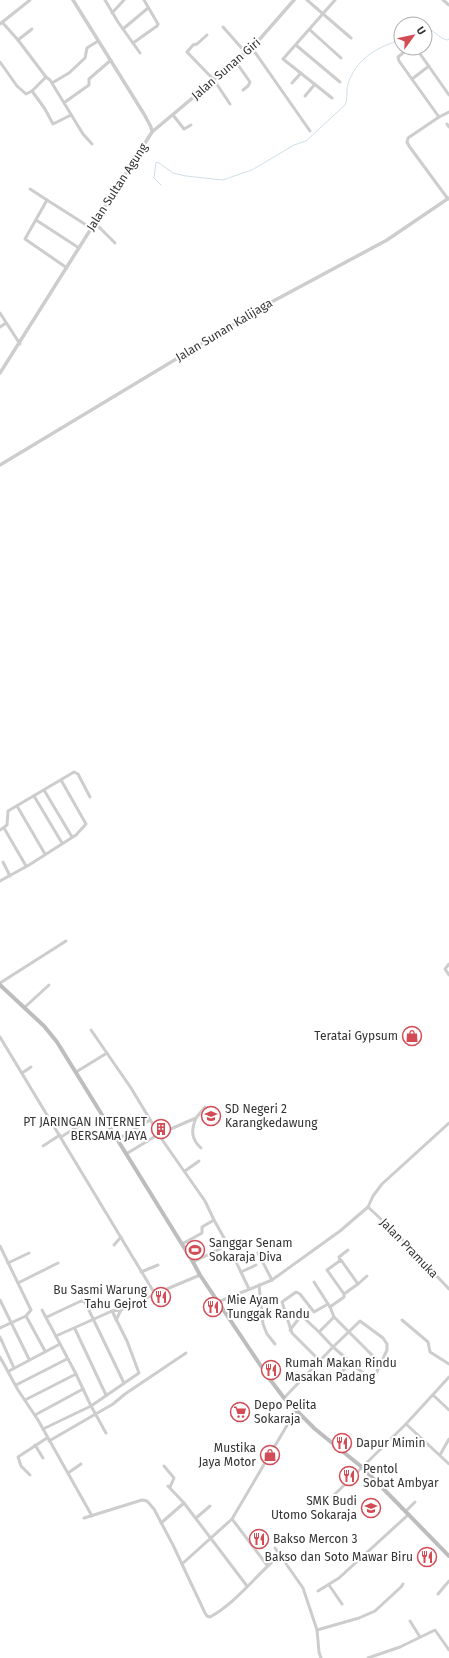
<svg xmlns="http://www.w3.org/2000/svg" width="449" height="1658" font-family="'Fira Sans',sans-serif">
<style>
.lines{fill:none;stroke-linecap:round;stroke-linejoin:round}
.stream{stroke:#cfdfe8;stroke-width:1}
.minor{stroke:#cdcdcd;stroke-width:3}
.tertiary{stroke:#cdcdcd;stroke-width:3.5}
.secondary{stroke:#bdbdbd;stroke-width:4}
.labels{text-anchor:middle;stroke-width:4;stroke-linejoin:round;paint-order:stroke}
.street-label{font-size:12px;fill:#333;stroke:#fff}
.poi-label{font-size:12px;fill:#333;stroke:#fff;text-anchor:start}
</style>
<rect width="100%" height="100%" fill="#fff"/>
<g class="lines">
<g class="stream">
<path d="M 425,26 C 433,30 439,38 447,40 L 449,39"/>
<path d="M 161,185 L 154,178 L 156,162 L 159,163 L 173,173 L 186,176 L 223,180 L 234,176 L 252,170 L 294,145 L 306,141 L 345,105 C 348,98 346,91 348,84 C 355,60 378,46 401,40"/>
</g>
<g class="minor">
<path d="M 105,0 L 118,22 L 140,53"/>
<path d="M 307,0 L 351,38"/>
<path d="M 443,0 L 449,5"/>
<path d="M 112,13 L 124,0"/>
<path d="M 2,22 L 18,40 L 46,77"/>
<path d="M 0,24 L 30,0"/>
<path d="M 223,27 L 246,53"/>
<path d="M 123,29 L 148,8"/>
<path d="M 310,30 L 341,58"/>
<path d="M 207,35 L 197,44 L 193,45 L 187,52 L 214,80 L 230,104"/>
<path d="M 18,40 L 32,29"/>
<path d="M 133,43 L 157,26 L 158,24 L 144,0"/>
<path d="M 297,46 L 340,82"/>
<path d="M 252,48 L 310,131"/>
<path d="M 409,48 L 398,57 L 399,61 L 439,117 L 408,138 L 407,142 L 409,146 L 448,199"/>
<path d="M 416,48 L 449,95"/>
<path d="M 0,62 L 17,86 L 26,94 L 32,91 L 46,77 L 50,80 L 83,134 L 92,144"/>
<path d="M 236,62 L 250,82 L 248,86 L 243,90"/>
<path d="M 412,79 L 429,66"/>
<path d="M 52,83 L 69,73 L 85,58 L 87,48 L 98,41"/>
<path d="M 292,83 L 301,73"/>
<path d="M 32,91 L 45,109 L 53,124 L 71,115"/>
<path d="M 305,96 L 315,84"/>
<path d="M 332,98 L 283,59 L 335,0"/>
<path d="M 65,102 L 89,85 L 89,79 L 111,60"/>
<path d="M 173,115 L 184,129 L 191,125"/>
<path d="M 439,117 L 449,112"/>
<path d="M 447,124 L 449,127"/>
<path d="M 30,189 L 47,200"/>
<path d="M 36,220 L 79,248"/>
<path d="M 94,222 L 115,243"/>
<path d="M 67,268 L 25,239 L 47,200 L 91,228"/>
<path d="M 0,313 L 20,344"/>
<path d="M 0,327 L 6,323"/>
<path d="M 44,790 L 72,837"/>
<path d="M 34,796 L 62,843"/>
<path d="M 17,806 L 45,854"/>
<path d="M 4,828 L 26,866"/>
<path d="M 0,830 L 7,825 L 8,811 L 74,772 L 78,774 L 90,797"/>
<path d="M 3,862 L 10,876"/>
<path d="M 0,881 L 29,865 L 76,835 L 86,824 L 61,780"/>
<path d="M 449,964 L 445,969 L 449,975"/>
<path d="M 0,983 L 66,941"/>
<path d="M 25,1007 L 49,985"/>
<path d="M 91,1030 L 131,1088 L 163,1141 L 205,1201 L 214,1220 L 228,1245"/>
<path d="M 0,1037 L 155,1294 L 121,1310 L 112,1311 L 56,1336"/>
<path d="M 76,1072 L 107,1053"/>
<path d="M 22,1073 L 31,1067"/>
<path d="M 196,1118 C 191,1130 191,1139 201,1148"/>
<path d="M 61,1137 L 85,1122"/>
<path d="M 118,1139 L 150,1120"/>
<path d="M 43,1146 L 60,1135"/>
<path d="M 126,1154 L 159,1134 L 196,1118 L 205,1107"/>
<path d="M 185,1171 L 199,1161"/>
<path d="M 368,1207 L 396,1233 L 449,1289"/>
<path d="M 182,1244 L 202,1233 L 202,1227 L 214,1220"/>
<path d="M 114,1245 L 121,1237"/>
<path d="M 0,1246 L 31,1310 L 26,1316 L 0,1328"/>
<path d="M 258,1253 L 272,1280"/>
<path d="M 340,1261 L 339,1257 L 348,1250"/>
<path d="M 193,1262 L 228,1245 L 249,1289"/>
<path d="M 8,1263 L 29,1253"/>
<path d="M 141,1272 L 158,1265"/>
<path d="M 241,1272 L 256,1265"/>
<path d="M 314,1282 L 330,1307 L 334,1317"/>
<path d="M 18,1283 L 58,1263"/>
<path d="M 358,1284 L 367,1276"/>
<path d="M 259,1285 L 263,1324 L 267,1334 L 275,1344"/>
<path d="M 155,1294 L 200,1275"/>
<path d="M 0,1300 L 29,1359"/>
<path d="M 218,1302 L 272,1280 L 340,1231 L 368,1207 L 373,1196 L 382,1184 L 449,1123"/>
<path d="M 330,1307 L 344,1297 L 344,1294 L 358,1284 L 341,1260 L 327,1270 L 344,1294"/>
<path d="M 42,1310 L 76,1374 L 91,1406 L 139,1373 L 127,1341 L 112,1311"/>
<path d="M 26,1316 L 45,1351"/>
<path d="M 47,1317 L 81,1301 L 85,1302 L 124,1383"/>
<path d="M 116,1320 L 121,1310"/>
<path d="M 402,1320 L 428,1342 L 430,1352 L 449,1364"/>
<path d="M 75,1329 L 106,1395"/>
<path d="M 290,1330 L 300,1317 L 303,1317 L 319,1332"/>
<path d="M 0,1337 L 14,1368"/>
<path d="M 0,1357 L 18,1390 L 38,1420 L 92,1516"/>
<path d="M 320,1361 L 292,1333 L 282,1302 L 296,1292 L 300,1294 L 314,1312 L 328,1304"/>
<path d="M 9,1371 L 60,1344"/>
<path d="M 342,1372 L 350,1362"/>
<path d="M 16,1385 L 67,1359"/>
<path d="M 433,1395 L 449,1410"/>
<path d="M 284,1398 L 333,1347 L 371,1380 L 374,1378 L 387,1350 L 387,1344 L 383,1338 L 360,1321 L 333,1347 L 319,1332 L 334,1317 L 381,1364"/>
<path d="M 25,1400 L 76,1374"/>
<path d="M 35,1415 L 83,1389"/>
<path d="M 406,1424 L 449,1464"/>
<path d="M 43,1429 L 91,1406 L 106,1433"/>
<path d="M 49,1441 L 113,1404 L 125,1394 L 186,1353"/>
<path d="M 35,1445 L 43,1458"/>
<path d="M 440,1455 L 449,1439"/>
<path d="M 164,1466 L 174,1478 L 170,1487"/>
<path d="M 68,1473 L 81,1464"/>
<path d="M 30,1475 L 21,1466 L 18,1457 L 47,1438"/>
<path d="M 168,1486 L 184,1503 L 247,1586"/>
<path d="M 332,1497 L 406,1424 L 449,1377"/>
<path d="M 406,1511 L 415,1502"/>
<path d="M 84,1518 L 142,1500 L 147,1501 L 154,1509 L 173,1545 L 205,1613 L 207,1616 L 210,1617 C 237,1602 256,1575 280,1555"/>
<path d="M 196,1518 L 210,1506"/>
<path d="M 232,1519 L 267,1565"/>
<path d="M 161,1523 L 184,1503"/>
<path d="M 275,1548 L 303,1588 L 317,1630 L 319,1652 L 321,1658"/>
<path d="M 182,1564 L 232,1519 L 296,1410"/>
<path d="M 329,1585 L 342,1604"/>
<path d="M 318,1591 L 339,1578 L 409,1514"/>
<path d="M 438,1594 L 449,1581"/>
<path d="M 410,1621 L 420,1637"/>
<path d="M 317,1630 L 359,1618 L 375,1611 L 401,1587 L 403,1584"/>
<path d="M 368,1658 L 400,1647 L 435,1630 L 449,1650"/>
</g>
<g class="tertiary">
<path d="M 152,132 L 214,80 L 230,64 L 252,48 L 294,0"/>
<path d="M 0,373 L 152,132 L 151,127 L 144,114 L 73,0"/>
<path d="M 0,465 L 266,305 L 387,240 L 449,198"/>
</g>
<path class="secondary" d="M 0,985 L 44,1026 L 57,1042 L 193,1262 L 200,1275 L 269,1378 L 284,1398 L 315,1429 L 363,1468 L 449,1556"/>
</g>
<defs>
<g id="shop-ring" transform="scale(1)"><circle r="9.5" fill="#fff" stroke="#d34b54" stroke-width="1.5"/><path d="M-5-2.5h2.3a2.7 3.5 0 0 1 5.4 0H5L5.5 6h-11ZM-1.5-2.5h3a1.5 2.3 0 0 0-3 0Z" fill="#d34b54"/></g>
<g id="school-ring" transform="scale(1)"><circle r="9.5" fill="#fff" stroke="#d34b54" stroke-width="1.5"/><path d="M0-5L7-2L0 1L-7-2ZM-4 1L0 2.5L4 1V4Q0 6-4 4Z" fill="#d34b54"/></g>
<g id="building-ring" transform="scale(1)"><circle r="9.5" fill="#fff" stroke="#d34b54" stroke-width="1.5"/><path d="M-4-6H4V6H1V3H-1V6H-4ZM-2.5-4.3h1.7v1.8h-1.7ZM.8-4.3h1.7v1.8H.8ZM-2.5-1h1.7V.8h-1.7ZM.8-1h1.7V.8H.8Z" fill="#d34b54"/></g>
<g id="stadium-ring" transform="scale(1)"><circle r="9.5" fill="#fff" stroke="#d34b54" stroke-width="1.5"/><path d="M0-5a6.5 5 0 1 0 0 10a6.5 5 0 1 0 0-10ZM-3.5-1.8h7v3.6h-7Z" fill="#d34b54"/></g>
<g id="restaurant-ring" transform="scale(1)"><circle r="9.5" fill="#fff" stroke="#d34b54" stroke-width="1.5"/><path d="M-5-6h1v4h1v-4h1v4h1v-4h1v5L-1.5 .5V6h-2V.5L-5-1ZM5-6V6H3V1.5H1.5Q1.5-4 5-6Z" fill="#d34b54"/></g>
<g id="supermarket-ring" transform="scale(1)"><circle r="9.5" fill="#fff" stroke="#d34b54" stroke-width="1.5"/><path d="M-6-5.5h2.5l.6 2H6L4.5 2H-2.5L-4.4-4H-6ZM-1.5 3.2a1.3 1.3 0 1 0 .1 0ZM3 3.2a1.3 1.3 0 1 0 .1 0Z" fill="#d34b54"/></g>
</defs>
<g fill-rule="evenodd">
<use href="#shop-ring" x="412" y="1036"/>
<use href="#school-ring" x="211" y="1116"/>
<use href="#building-ring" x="161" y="1129"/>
<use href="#stadium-ring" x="195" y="1250"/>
<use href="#restaurant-ring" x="161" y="1297"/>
<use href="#restaurant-ring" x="213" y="1307"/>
<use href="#restaurant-ring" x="271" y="1370"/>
<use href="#supermarket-ring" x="240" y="1412"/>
<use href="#restaurant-ring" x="342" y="1443"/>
<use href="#shop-ring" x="270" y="1455"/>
<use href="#restaurant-ring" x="349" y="1476"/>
<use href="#school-ring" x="371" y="1508"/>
<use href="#restaurant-ring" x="259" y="1539"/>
<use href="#restaurant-ring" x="427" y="1557"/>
</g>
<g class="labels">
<g class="street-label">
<text transform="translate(226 69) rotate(-41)" y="4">Jalan Sunan Giri</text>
<text transform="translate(117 187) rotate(-57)" y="4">Jalan Sultan Agung</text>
<text transform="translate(224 330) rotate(-31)" y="4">Jalan Sunan Kalijaga</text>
<text transform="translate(409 1248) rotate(46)" y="4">Jalan Pramuka</text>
</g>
<g class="poi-label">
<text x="398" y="1040" text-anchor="end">Teratai Gypsum</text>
<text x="225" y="1113">SD Negeri 2<tspan x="225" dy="14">Karangkedawung</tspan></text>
<text x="147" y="1126" text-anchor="end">PT JARINGAN INTERNET<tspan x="147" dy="14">BERSAMA JAYA</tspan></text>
<text x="209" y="1247">Sanggar Senam<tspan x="209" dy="14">Sokaraja Diva</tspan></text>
<text x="147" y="1294" text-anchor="end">Bu Sasmi Warung<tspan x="147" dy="14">Tahu Gejrot</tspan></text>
<text x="227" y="1304">Mie Ayam<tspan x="227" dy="14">Tunggak Randu</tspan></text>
<text x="285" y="1367">Rumah Makan Rindu<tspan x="285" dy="14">Masakan Padang</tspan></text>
<text x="254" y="1409">Depo Pelita<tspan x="254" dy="14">Sokaraja</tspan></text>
<text x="356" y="1447">Dapur Mimin</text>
<text x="256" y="1452" text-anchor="end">Mustika<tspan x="256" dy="14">Jaya Motor</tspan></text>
<text x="363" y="1473">Pentol<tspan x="363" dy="14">Sobat Ambyar</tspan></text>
<text x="357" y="1505" text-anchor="end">SMK Budi<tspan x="357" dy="14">Utomo Sokaraja</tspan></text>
<text x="273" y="1543">Bakso Mercon 3</text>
<text x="413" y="1561" text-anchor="end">Bakso dan Soto Mawar Biru</text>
</g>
</g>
<g transform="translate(413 36) rotate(57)"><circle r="19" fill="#ffffff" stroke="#adadad"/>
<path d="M0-3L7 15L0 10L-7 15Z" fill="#d34b54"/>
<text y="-6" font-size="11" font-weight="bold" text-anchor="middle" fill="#333333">U</text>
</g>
</svg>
